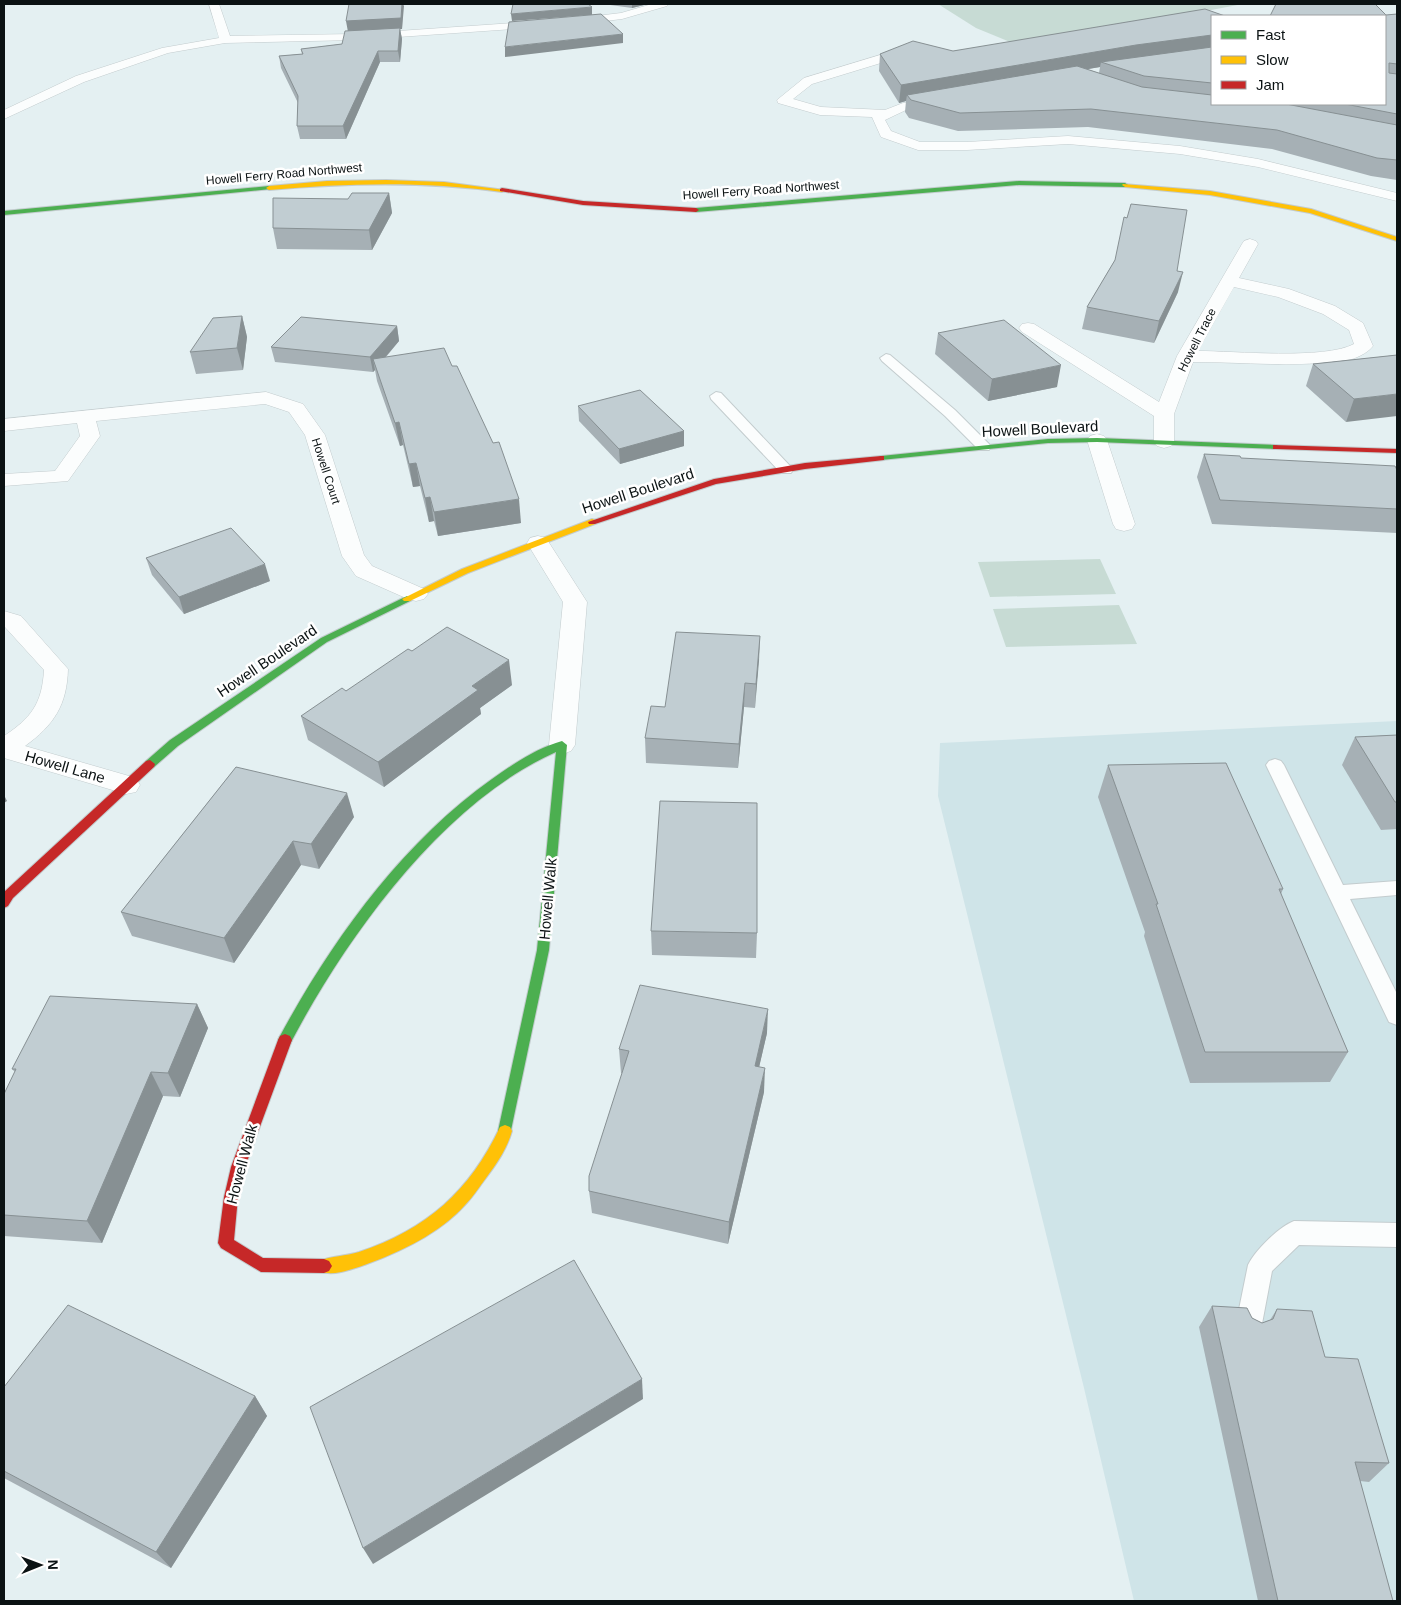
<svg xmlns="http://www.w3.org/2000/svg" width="1401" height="1605" font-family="Helvetica,sans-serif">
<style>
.built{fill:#cfe4e8}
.green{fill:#c7dbd4}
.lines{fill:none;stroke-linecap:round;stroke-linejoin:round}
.lane-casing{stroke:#c3ccce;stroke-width:2}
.street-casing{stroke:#c3ccce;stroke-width:1}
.fast-casing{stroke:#c3ccce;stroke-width:2}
.slow-casing{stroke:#c3ccce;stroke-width:2}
.jam-casing{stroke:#c3ccce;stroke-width:2}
.lane{fill:#fbfdfd;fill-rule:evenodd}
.street{fill:#fbfdfd;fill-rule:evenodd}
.fast{fill:#4caf50;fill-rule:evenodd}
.slow{fill:#ffc107;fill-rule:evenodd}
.jam{fill:#c62828;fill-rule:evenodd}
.wall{fill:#a6b0b5;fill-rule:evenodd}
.shaded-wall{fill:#879093}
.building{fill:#c1cdd2;stroke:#879093}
.labels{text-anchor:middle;stroke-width:5;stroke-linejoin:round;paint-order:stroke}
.far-street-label{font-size:12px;fill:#0b1213;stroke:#fff}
.street-label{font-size:15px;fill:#0b1213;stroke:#fff}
</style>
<rect width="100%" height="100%" fill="#e4f0f2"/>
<path class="built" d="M 1397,721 L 1397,1601 L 1134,1601 L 1084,1388 L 938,796 L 940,743 Z"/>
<g class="green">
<path d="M 938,4 L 1243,4 L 1020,46 L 976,28 Z"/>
<path d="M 1100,559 L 1116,594 L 990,597 L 978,562 Z"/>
<path d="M 1119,605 L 1137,644 L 1006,647 L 993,609 Z"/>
</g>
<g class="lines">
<g class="lane-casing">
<g id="lane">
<path d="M 886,354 L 890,355 L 955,410 L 989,444 L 991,447 L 989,450 L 979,450 L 945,416 L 882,361 L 880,358 Z"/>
<path d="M 716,392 L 721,393 L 791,467 L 793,470 L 791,473 L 781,473 L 711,399 L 710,396 Z"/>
<path d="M 1275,759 L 1281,761 L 1284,765 L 1343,885 L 1397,881 L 1397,895 L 1350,899 L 1397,994 L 1397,1025 L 1389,1022 L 1266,765 L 1269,761 Z"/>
<path d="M 1294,1221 L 1397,1223 L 1397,1247 L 1299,1245 L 1272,1271 L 1261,1329 L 1257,1338 L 1248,1342 L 1239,1338 L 1235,1329 L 1248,1265 C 1255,1250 1279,1227 1294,1221 Z"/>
</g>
</g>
<g class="street-casing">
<g id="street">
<path d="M 209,4 L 219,4 L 230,36 L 355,34 L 571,19 L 621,13 L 652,4 L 668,4 L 667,6 L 622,19 L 571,25 L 355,40 L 225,43 L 168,53 L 84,82 L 4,119 L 4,110 L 76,76 L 162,48 L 219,38 Z"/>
<path d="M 890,52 L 894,53 L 896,56 L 894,59 L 812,84 L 793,99 L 821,107 L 885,110 L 903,103 L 942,97 L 948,101 L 947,104 L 906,110 L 885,120 L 891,131 L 920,142 L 967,142 L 1068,136 L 1180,146 L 1258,159 L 1397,193 L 1397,201 L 1258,167 L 1180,154 L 1068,144 L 967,150 L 918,150 L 881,137 L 872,117 L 820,115 L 778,103 L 777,100 L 804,78 Z"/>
<path d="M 1250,239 L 1256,241 L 1258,244 L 1239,278 L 1289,289 L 1335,306 L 1363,323 L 1373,346 C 1368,353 1355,359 1347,360 C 1298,368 1243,362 1193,362 L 1174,414 L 1174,442 L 1171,446 L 1164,448 L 1157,446 L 1154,442 L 1154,416 L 1022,332 L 1019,328 L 1022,324 L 1028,323 L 1034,324 L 1159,402 L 1177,356 L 1242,244 L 1244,241 ZM 1234,287 L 1278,297 L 1323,314 L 1349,330 L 1354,344 C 1324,360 1235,351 1198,351 Z"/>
<path d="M 266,392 L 303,404 L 325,435 L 364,555 L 372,566 L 424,589 L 428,594 L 424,599 L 416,601 L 408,599 L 356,576 L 342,556 L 305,435 L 289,412 L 265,404 L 96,421 L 100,436 L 68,481 L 4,486 L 4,474 L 55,471 L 80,436 L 77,423 L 4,431 L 4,419 Z"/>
<path d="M 1097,434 L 1104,436 L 1107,440 L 1135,524 L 1132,529 L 1124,531 L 1116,529 L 1113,524 L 1087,440 L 1090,436 Z"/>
<path d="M 538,536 L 546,538 L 587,602 L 575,745 L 571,751 L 562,754 L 553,751 L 549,745 L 563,602 L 527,543 L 530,538 Z"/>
<path d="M 4,611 L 21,616 L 68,669 C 67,705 54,725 25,746 L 136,778 L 140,785 L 136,792 L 126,794 L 4,758 L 4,736 C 31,718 42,704 44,670 L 4,626 Z"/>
</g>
</g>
<g class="fast-casing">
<g id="fast">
<path d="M 1019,181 L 1125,183 L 1128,185 L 1125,187 L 1019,185 L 696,212 L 693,210 L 696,208 Z"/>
<path d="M 269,186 L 272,188 L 271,189 L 4,215 L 4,211 Z"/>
<path d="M 1097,438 L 1276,445 L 1280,447 L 1276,449 L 1097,442 L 1048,443 L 881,460 L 877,458 L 881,456 L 1048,439 Z"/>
<path d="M 407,596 L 412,599 L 410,601 L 327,642 L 178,746 L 154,767 L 146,767 L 145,764 L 146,761 L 170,740 L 321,638 Z"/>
<path d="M 562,741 L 567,745 L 549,950 L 510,1135 L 505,1137 L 500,1135 L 498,1131 L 537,950 L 556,752 C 443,802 346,937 290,1044 L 285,1046 L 280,1044 L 278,1040 L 280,1036 C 332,940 402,843 492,779 C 513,764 537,748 562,741 Z"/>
</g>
</g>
<g class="slow-casing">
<g id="slow">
<path d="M 386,180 L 444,182 L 505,190 L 502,192 C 424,181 347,183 269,190 L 266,188 L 269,186 L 327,181 Z"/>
<path d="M 1123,184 L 1210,191 L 1311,209 L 1397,237 L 1397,241 L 1310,213 L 1210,195 L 1125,187 L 1122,185 Z"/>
<path d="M 592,519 L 595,520 L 595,524 L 468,573 L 410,601 L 404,601 L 402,599 L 462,569 Z"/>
<path d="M 505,1125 L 510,1127 L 512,1131 C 507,1149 497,1163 486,1178 C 479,1187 473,1197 465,1205 C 440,1233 402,1251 367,1264 C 353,1269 333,1277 319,1271 L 316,1266 L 319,1261 C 331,1256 346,1256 359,1252 C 427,1229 470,1191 500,1127 Z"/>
</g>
</g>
<g class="jam-casing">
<g id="jam">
<path d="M 502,188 L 583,201 L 696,208 L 699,210 L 696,212 L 583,205 L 500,191 L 500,189 Z"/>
<path d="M 1273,445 L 1397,449 L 1397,453 L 1276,449 L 1273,449 Z"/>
<path d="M 881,456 L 884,456 L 884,460 L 805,469 L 716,484 L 595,524 L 589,524 L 588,522 L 714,479 L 805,463 Z"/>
<path d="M 150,760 L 155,764 L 154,767 L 13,898 L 8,906 L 4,908 L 4,892 L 146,761 Z"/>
<path d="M 285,1034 L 290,1036 L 292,1040 L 245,1167 L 238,1197 L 234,1240 L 263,1258 L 324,1259 L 329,1261 L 332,1266 L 329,1271 L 324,1273 L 261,1272 L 221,1248 L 218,1243 L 224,1197 L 231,1167 L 278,1040 L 280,1036 Z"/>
</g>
</g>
<use href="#lane" class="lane"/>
<use href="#street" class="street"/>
<use href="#fast" class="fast"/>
<use href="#slow" class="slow"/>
<use href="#jam" class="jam"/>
</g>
<g class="wall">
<path d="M 349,4 L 403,4 L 402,29 L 400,29 L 402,39 L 400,62 L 380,62 L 346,139 L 300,139 L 297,126 L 298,103 L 281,68 L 279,56 L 302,54 L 301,49 L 342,44 L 348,31 Z"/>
<path d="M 603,4 L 648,4 L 632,8 Z"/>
<path d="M 1397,14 L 1397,180 L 1371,176 L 1272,149 L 1088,127 L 958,131 L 909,118 L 905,112 L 906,101 L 899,103 L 879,71 L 880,54 L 953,51 L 1212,16 L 1212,104 L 1385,104 L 1386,15 ZM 1100,67 L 1099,73 L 1087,69 Z"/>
<path d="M 389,193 L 392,213 L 372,250 L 277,249 L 273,228 Z"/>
<path d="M 1115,260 L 1177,271 L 1178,292 L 1154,343 L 1082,329 L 1087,307 Z"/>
<path d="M 242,316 L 247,337 L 243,370 L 196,374 L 190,352 Z"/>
<path d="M 397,326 L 399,341 L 386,357 L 521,523 L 438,536 L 434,521 L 429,522 L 420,486 L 413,487 L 403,445 L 400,446 L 377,381 L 375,370 L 373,372 L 275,362 L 271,347 Z"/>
<path d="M 938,333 L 1057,387 L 988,401 L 935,354 Z"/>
<path d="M 1397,355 L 1346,422 L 1306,386 L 1313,364 Z"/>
<path d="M 578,406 L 684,431 L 684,446 L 620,464 L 579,421 Z"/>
<path d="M 1204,454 L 1241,458 L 1397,470 L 1397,533 L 1212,524 L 1197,477 Z"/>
<path d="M 146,558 L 270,581 L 184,614 L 152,575 Z"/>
<path d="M 760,636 L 755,708 L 744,707 L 738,768 L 646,763 L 645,738 L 665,707 Z"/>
<path d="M 412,651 L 512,685 L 480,708 L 481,714 L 384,787 L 308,740 L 301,716 L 346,691 Z"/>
<path d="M 1397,735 L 1397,829 L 1381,830 L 1342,765 L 1355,737 Z"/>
<path d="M 1108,765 L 1283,889 L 1281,894 L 1348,1052 L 1330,1082 L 1190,1083 L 1144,936 L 1145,932 L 1098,797 Z"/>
<path d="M 236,767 L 354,817 L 319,869 L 301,865 L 234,963 L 132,936 L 121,912 Z"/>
<path d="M 651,931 L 757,933 L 756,958 L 652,955 Z"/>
<path d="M 197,1004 L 208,1028 L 180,1097 L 163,1096 L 102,1243 L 4,1236 L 4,1094 L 15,1072 L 12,1069 Z"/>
<path d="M 767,1033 L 759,1067 L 764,1092 L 728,1244 L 592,1213 L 589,1191 L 622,1073 L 621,1073 L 619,1049 Z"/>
<path d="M 1212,1306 L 1252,1318 L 1262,1323 L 1270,1320 L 1277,1309 L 1325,1357 L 1389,1463 L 1369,1482 L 1360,1481 L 1393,1601 L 1258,1601 L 1199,1327 Z"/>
<path d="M 4,1387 L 255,1396 L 267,1416 L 171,1568 L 4,1478 Z"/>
</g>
<g class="shaded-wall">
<path d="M 402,4 L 403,4 L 404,6 L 402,29 L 400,29 L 402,39 L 400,62 L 398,51 L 348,32 L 346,21 Z"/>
<path d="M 632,4 L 648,4 L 632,8 Z"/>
<path d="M 592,7 L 592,15 L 512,21 L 511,14 Z"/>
<path d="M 623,34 L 623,43 L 505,57 L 505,47 Z"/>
<path d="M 1212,35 L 1212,49 L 1101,62 L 1100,67 L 911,100 L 907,95 L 906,101 L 899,103 L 901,85 L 1136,45 Z"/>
<path d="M 378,51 L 380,62 L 346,139 L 343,126 Z"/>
<path d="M 389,193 L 392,213 L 372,250 L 369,230 Z"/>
<path d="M 1183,272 L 1178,292 L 1154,343 L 1159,321 Z"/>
<path d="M 242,316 L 247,337 L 243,370 L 237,348 Z"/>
<path d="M 397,326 L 399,341 L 376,368 L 373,359 L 375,370 L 373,372 L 370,357 Z"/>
<path d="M 1061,365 L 1057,387 L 988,401 L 992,379 Z"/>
<path d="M 1397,394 L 1397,416 L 1346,422 L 1354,399 Z"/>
<path d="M 399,422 L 403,445 L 400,446 L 395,423 Z"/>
<path d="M 684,431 L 684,446 L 620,464 L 619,449 Z"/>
<path d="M 416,463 L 420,486 L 413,487 L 409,464 Z"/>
<path d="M 430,497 L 434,521 L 429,522 L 425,498 Z"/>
<path d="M 519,499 L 521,523 L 438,536 L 434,512 Z"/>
<path d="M 265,564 L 270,581 L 184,614 L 179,597 Z"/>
<path d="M 760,636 L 759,661 L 755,708 L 756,684 Z"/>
<path d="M 509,660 L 512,685 L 480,708 L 481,714 L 384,787 L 378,762 L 472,686 Z"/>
<path d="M 745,683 L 744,707 L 738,768 L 739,744 Z"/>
<path d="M 347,793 L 354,817 L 319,869 L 311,844 Z"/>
<path d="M 4,795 L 7,801 L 4,803 Z"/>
<path d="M 293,841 L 301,865 L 234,963 L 224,938 Z"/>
<path d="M 197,1004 L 208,1028 L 180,1097 L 168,1073 Z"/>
<path d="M 768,1009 L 767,1033 L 754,1089 L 755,1066 Z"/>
<path d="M 765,1068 L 764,1092 L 728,1244 L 729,1222 Z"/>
<path d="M 151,1072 L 163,1096 L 102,1243 L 87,1221 Z"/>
<path d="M 642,1379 L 643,1399 L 373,1564 L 363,1548 Z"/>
<path d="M 255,1396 L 267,1416 L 171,1568 L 156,1552 Z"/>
</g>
<g class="building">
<path d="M 349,4 L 402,4 L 401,18 L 346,21 Z"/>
<path d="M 513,4 L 588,4 L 592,7 L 511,14 Z"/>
<path d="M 1276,4 L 1375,4 L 1386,15 L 1397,14 L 1397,64 L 1389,63 L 1389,73 L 1397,74 L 1397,114 L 1345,104 L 1385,104 L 1385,16 L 1270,16 Z"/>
<path d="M 1205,9 L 1225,16 L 1212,16 L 1212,35 L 1136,45 L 901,85 L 880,54 L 913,41 L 953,51 Z"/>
<path d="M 601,14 L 623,34 L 505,47 L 509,22 Z"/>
<path d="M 400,28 L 398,51 L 378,51 L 343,126 L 297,126 L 298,96 L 279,56 L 303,54 L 301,49 L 342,44 L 345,31 Z"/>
<path d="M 1212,47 L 1212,83 L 1144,76 L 1101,62 Z"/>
<path d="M 1077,66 L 1142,87 L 1212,95 L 1212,104 L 1286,104 L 1397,125 L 1397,160 L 1377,158 L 1277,130 L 1091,109 L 960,113 L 911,100 L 907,95 Z"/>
<path d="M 352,193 L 389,193 L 369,230 L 273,228 L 273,198 L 348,199 Z"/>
<path d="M 1131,204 L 1187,210 L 1177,271 L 1183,272 L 1159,321 L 1087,307 L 1115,260 L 1124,217 L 1127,218 Z"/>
<path d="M 242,316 L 237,348 L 190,352 L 213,318 Z"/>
<path d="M 301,317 L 397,326 L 370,357 L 271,347 Z"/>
<path d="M 1004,320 L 1061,365 L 992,379 L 938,333 Z"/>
<path d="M 444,348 L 452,366 L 457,366 L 493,443 L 499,442 L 519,499 L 434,512 L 430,497 L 425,498 L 416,463 L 409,464 L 399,422 L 395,423 L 373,359 Z"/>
<path d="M 1397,355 L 1397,394 L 1354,399 L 1313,364 Z"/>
<path d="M 640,390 L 684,431 L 619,449 L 578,406 Z"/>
<path d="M 1204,454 L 1240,456 L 1241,458 L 1395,466 L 1397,470 L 1397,509 L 1220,500 Z"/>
<path d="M 231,528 L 265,564 L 179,597 L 146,558 Z"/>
<path d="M 447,627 L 509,660 L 472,686 L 478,690 L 378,762 L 301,716 L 342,688 L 346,691 L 408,649 L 412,651 Z"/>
<path d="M 676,632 L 760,636 L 756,684 L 745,683 L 739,744 L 645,738 L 651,706 L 665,707 Z"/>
<path d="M 1397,735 L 1397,802 L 1395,802 L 1355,737 Z"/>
<path d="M 1226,763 L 1283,889 L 1279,889 L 1348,1052 L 1205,1052 L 1156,904 L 1158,904 L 1108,765 Z"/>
<path d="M 236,767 L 347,793 L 311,844 L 293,841 L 224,938 L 121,912 Z"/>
<path d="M 660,801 L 757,803 L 757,933 L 651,931 Z"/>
<path d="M 640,985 L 768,1009 L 755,1066 L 765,1068 L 729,1222 L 589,1191 L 589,1176 L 629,1051 L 619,1049 Z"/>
<path d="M 50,996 L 197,1004 L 168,1073 L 151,1072 L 87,1221 L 4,1215 L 4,1094 L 16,1069 L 12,1069 Z"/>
<path d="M 574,1260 L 642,1379 L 363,1548 L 310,1407 Z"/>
<path d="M 68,1305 L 255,1396 L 156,1552 L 4,1471 L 4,1387 Z"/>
<path d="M 1212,1306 L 1247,1308 L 1252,1318 L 1262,1323 L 1273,1319 L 1277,1309 L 1312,1311 L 1325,1357 L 1358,1359 L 1389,1463 L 1355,1462 L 1393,1601 L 1278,1601 Z"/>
</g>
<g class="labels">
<g class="far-street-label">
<text transform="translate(284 174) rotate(-5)" y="4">Howell Ferry Road Northwest</text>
<text transform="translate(761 190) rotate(-4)" y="4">Howell Ferry Road Northwest</text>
<text transform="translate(1197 340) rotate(-63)" y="4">Howell Trace</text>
<text transform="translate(326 471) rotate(72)" y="4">Howell Court</text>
</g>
<g class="street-label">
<text transform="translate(1040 429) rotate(-3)" y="5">Howell Boulevard</text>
<text transform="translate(638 491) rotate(-18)" y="5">Howell Boulevard</text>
<text transform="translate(267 661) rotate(-34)" y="5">Howell Boulevard</text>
<text transform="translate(65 767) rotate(16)" y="5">Howell Lane</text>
<text transform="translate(548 899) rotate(-85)" y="5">Howell Walk</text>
<text transform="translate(242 1164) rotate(-75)" y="5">Howell Walk</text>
</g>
</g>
<rect width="1401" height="1605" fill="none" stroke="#0b1213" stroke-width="10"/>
<rect x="1211" y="15" width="175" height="90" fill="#ffffff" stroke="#9da0a1"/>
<rect x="1221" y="31" width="25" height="8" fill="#4caf50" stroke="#9da0a1"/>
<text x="1256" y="40" font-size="15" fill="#0b1213">Fast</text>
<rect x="1221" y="56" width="25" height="8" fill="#ffc107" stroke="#9da0a1"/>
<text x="1256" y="65" font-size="15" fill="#0b1213">Slow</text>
<rect x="1221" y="81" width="25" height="8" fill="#c62828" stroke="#9da0a1"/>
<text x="1256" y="90" font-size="15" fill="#0b1213">Jam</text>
<g transform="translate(40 1565) rotate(89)" stroke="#ffffff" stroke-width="4" paint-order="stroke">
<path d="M0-4L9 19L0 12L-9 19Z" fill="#0b1213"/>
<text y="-8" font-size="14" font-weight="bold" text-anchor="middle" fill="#0b1213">N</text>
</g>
</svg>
